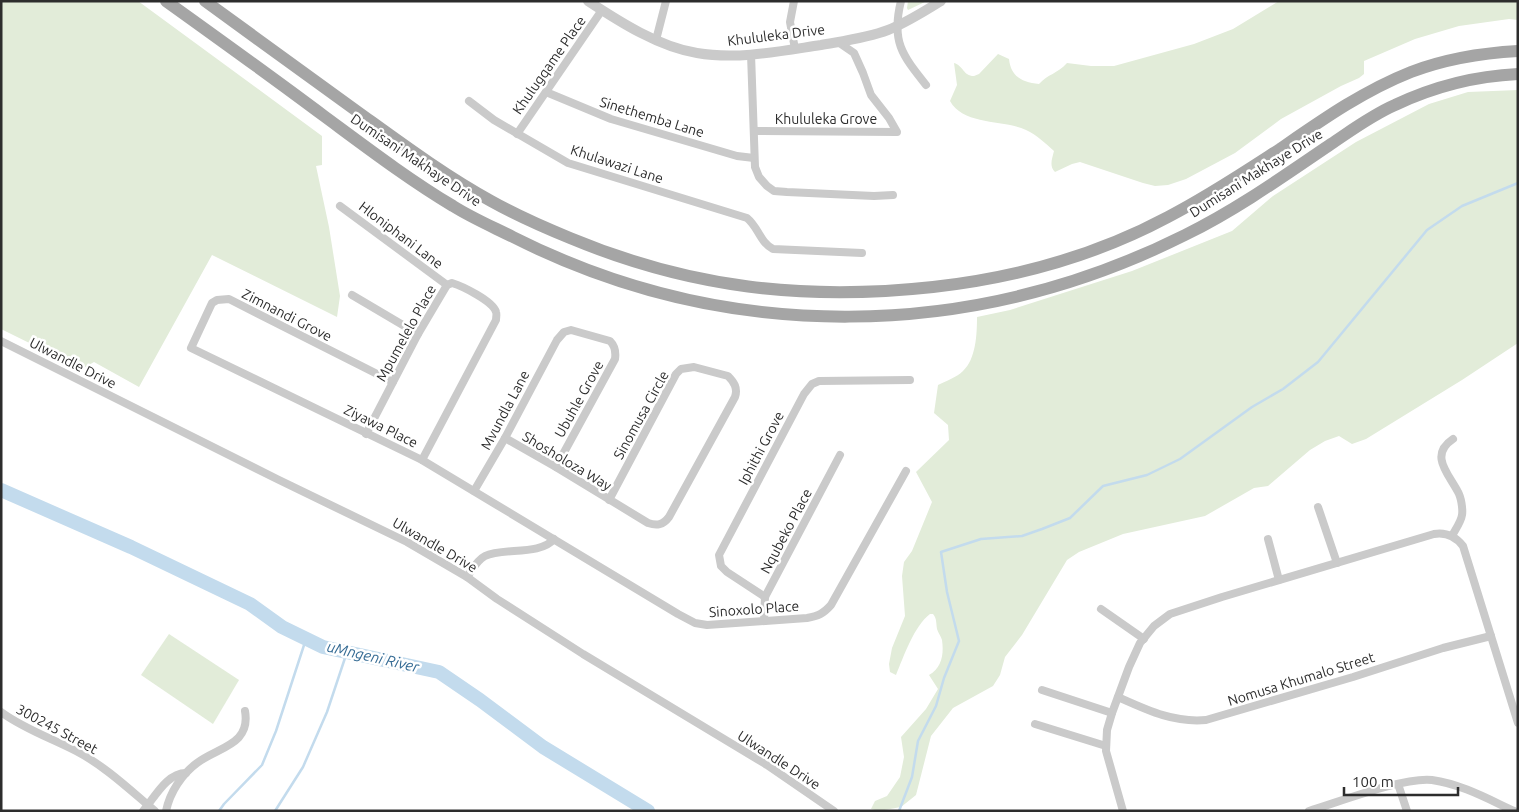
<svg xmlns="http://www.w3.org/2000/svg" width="1519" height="812" font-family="Ubuntu,sans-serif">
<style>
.green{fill:#e2ecd9}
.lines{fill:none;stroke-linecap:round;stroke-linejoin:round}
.stream{stroke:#c3dbed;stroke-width:2.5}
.river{stroke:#c3dbed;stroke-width:14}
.minor{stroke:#cacaca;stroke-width:8}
.tertiary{stroke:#cacaca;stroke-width:10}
.primary{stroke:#a5a5a5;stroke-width:12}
.labels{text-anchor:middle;stroke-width:5;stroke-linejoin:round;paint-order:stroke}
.street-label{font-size:14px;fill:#2d2d2d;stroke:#fff}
.water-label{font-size:15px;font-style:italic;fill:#356b94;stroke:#fff}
</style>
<rect width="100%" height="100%" fill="#fff"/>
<g class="green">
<path d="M 1,1 L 138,1 L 322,136 L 322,165 L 316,166 L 329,227 L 340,296 L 337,317 L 212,255 L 139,387 L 94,362 L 82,369 L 1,329 Z"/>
<path d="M 908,1 L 927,1 L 908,10 L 907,8 Z"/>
<path d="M 1279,1 L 1518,1 L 1518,20 L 1509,19 L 1459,26 L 1415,39 L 1364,61 L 1364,74 L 1359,78 L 1341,86 L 1281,119 L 1235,153 L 1186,179 L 1168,185 L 1155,186 L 1143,183 L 1080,162 L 1072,164 L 1055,172 C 1049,166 1052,159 1054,151 C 1045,143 1037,135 1026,130 C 1003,119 964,126 950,101 L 957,85 L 954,63 C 963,65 963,76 974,76 L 979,74 L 998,54 L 1009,59 C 1011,77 1022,82 1039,84 C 1048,74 1057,74 1067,63 L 1091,66 L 1114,66 L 1194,44 L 1233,29 Z"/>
<path d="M 1518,90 L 1518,343 L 1462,380 L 1366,439 L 1352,444 L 1339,436 L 1325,441 L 1310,450 L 1268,486 L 1254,488 L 1205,516 L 1123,534 L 1079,552 L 1067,560 L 1022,635 L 1005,657 L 1000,675 L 993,686 L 953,708 L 931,736 L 916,795 L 901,807 L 879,811 L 871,809 L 875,801 L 887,796 L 900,777 L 904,757 L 901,737 L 926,709 L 938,689 L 929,675 C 942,668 944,654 942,640 C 941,636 938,633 937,629 C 936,623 937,619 933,614 L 930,614 C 914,626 904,656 896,675 L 890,672 L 889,664 L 892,648 L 905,616 L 902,576 L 904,562 L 912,551 L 932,502 L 916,472 L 949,440 L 948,425 L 934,413 L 938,385 C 946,381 957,377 963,371 C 976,359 977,334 977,317 L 1010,310 L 1132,271 L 1232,231 L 1273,196 L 1356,142 L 1429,104 L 1468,92 Z"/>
<path d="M 169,634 L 239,680 L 213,724 L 141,675 Z"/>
</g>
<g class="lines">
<g class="stream">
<path d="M 219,811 L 224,804 L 262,765 L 276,731 L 306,639"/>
<path d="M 275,811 L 303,767 L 327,712 L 347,652"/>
<path d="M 899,811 L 912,777 L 918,741 L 936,706 L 944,678 L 959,641 L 947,592 L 941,552 L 981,539 L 1022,536 L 1042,529 L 1070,518 L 1103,486 L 1147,475 L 1180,459 L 1252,407 L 1283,389 L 1318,362 L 1427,230 L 1462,206 L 1518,183"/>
</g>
<path class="river" d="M 1,490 L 131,547 L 250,604 L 282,627 L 323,647 L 439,672 L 480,700 L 543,747 L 648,811"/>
<g class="minor">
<path d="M 794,1 L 790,22 L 795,49"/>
<path d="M 901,1 C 891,41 902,55 926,85"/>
<path d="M 656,40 L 666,1"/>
<path d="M 751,54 L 755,167 L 759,177 L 767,186 L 774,191 L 787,192 L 874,196 L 893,195"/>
<path d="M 546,92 L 611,119 L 737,156 L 754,158"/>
<path d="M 469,101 L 494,120 L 568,163 L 747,218 C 759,228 759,241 773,249 L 862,253"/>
<path d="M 754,131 L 897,132 L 889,118 L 871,95 L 863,73 L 854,53 L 838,42"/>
<path d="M 517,134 L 602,10"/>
<path d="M 340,206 L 447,285"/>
<path d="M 352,295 L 418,334"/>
<path d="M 1,341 L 277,479 L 407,542 L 467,577 L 497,599 L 583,654 L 767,765 L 834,811"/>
<path d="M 393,382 L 229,299 L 217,300 L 212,303 L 191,348 L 422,460 L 678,614 L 695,623 L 707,625 L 807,618 C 818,616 823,614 831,605 L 906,471"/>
<path d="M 366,434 L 418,334 L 447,285 L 452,283 C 462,286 493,301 496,312 C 497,313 496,318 496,320 L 422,460"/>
<path d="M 505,438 L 556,467 L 648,523 C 657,526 663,525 669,517 L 735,397 C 738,388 734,382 728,376 L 694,367 L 681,369 L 676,374 L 609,500"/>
<path d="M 474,491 L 505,438 L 557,340 L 564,332 L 571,330 L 610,341 C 615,346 616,352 615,359 L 556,467"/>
<path d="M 1318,507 L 1337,563"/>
<path d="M 1452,536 C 1455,530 1461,522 1462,515 C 1463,509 1461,497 1458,492 C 1448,473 1429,455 1453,439"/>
<path d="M 1268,539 L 1279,580"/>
<path d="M 467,577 C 472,570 477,560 485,556 C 503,547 540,556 554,539"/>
<path d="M 765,597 L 727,572 L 721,566 L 719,555 L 804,394 L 812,384 L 819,381 L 910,380"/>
<path d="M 1101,609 L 1144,639"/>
<path d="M 764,621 L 765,597 L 840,455"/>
<path d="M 1042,690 L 1112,713"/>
<path d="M 1118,697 C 1147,710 1174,723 1206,720 L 1353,677 L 1443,648 L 1491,636"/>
<path d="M 1,712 C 24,729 51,738 76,751 C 105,766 130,790 155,811"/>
<path d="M 1035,724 L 1106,746"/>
<path d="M 1398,784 L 1407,811"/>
<path d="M 143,811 C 155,797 167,773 186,773"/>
<path d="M 166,811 C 170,792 182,774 197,763 C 218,747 251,745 245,711"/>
<path d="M 1123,811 L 1106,751 L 1107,730 L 1112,713 L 1129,667 L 1140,643 L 1154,626 L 1170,614 L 1222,597 L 1434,534 C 1446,532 1456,537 1463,546 L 1518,723"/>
<path d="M 1309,811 C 1339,802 1403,777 1432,780 C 1461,784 1488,799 1514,811"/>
</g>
<path class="tertiary" d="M 588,1 C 620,22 659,47 697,53 C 738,60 781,51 821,45 C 843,41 867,38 888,30 C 906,23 925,11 941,1"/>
<g class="primary">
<path d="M 166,1 C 219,39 272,77 324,116 C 366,147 408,179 453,206 C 472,218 493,227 513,237 C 727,345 971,342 1185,235 C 1236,210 1284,176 1331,144 C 1352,130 1372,115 1395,105 C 1433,87 1476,76 1518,74"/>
<path d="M 205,1 C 256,38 307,75 358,112 C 401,143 444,175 491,201 C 516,215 543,227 570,238 C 690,288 804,301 933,287 C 1014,278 1095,256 1168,217 C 1207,197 1243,173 1280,149 C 1322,120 1363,91 1411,72 C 1445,59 1482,53 1518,51"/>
</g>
</g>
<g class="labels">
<g class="street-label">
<text transform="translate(776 35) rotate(-7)" y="5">Khululeka Drive</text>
<text transform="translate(549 65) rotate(-55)" y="5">Khulugqame Place</text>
<text transform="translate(652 117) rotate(17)" y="5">Sinethemba Lane</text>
<text x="826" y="124">Khululeka Grove</text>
<text transform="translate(416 160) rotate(34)" y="5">Dumisani Makhaye Drive</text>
<text transform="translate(617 164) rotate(18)" y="5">Khulawazi Lane</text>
<text transform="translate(1256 173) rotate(-32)" y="5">Dumisani Makhaye Drive</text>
<text transform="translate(401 235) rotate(37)" y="5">Hloniphani Lane</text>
<text transform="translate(287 315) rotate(27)" y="5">Zimnandi Grove</text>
<text transform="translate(406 333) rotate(-61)" y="5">Mpumelelo Place</text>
<text transform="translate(73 363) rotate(27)" y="5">Ulwandle Drive</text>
<text transform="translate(579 399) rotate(-61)" y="5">Ubuhle Grove</text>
<text transform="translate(505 410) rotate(-62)" y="5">Mvundla Lane</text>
<text transform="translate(641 415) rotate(-61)" y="5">Sinomusa Circle</text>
<text transform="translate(381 426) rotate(26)" y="5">Ziyawa Place</text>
<text transform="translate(761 448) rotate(-62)" y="5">Iphithi Grove</text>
<text transform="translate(567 461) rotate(31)" y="5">Shosholoza Way</text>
<text transform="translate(786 531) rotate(-62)" y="5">Nqubeko Place</text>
<text transform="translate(435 545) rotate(30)" y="5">Ulwandle Drive</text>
<text transform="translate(754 609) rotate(-4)" y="5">Sinoxolo Place</text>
<text transform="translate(1301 679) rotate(-17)" y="5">Nomusa Khumalo Street</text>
<text transform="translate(57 729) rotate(28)" y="5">300245 Street</text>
<text transform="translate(779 760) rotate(33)" y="5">Ulwandle Drive</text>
</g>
<g class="water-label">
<text transform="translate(373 657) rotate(13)" y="5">uMngeni River</text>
</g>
</g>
<rect width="1519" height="812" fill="none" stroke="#2d2d2d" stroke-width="5"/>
<path d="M1344 787v8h114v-8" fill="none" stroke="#2d2d2d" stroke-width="2.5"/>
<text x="1352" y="787" font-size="15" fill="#2d2d2d" stroke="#ffffff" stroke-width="4" paint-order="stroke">100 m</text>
</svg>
